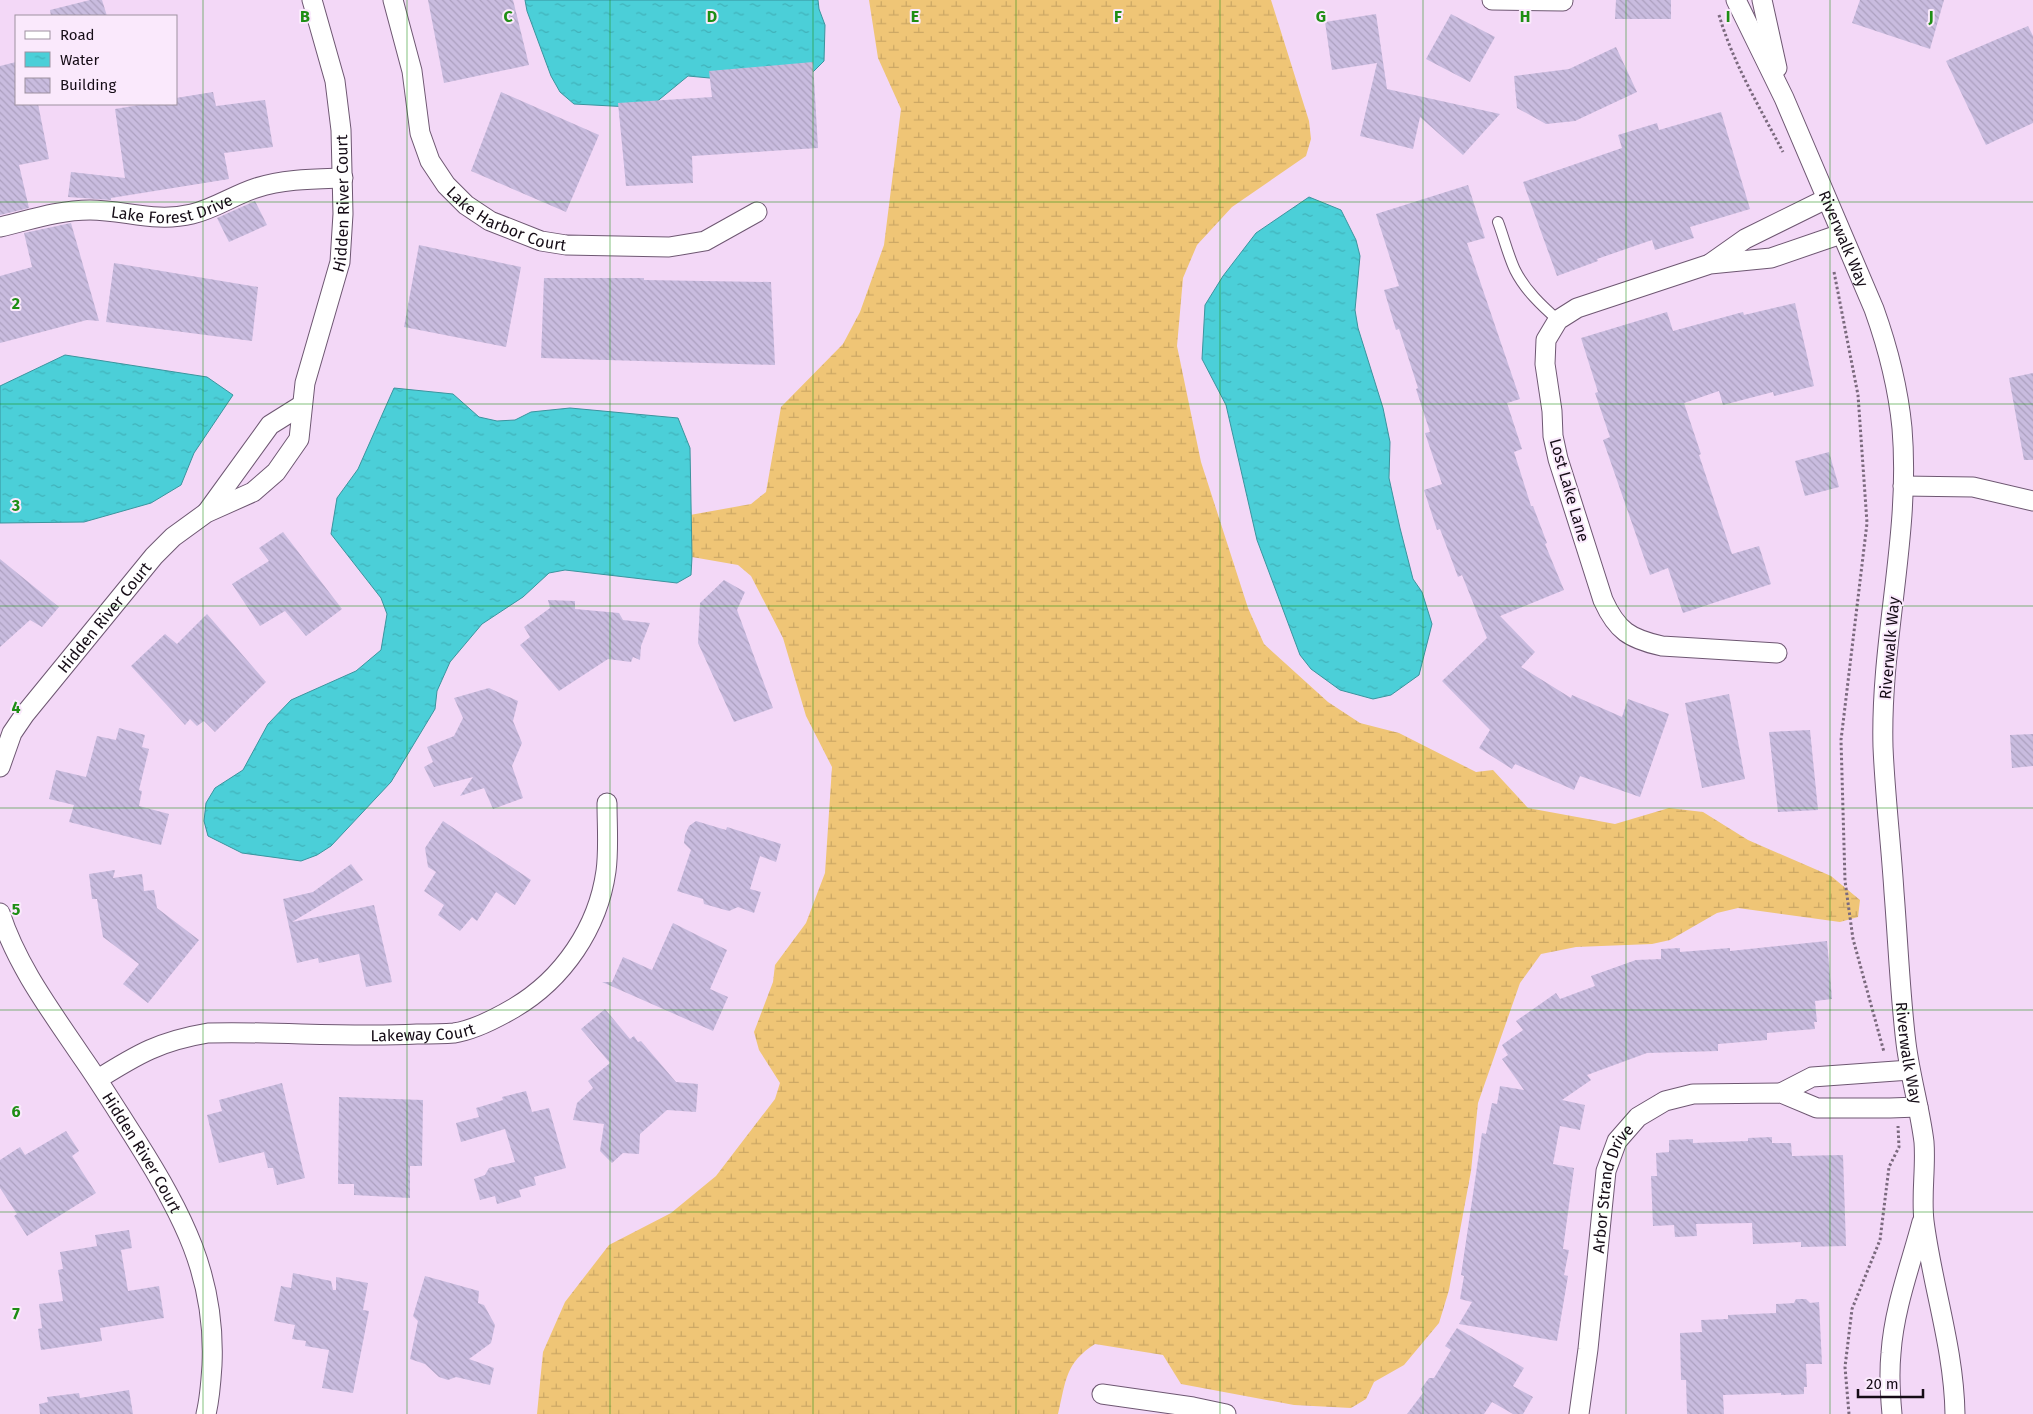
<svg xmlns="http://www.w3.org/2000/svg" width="2033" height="1414" font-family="'Fira Sans',sans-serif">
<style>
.wetland{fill:url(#wetland-marsh)}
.water{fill:url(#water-ripples);stroke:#3b949e}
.building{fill:url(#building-back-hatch)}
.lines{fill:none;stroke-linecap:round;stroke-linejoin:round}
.service-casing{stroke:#6e5772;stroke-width:12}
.minor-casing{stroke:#6e5772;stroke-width:21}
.path{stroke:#7a697d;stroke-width:3;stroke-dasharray:2.5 2.5;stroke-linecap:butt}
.service{stroke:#fff;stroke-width:10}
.minor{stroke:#fff;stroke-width:19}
.grid{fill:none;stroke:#1e8e14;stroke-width:1;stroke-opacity:0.55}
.labels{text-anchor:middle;stroke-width:4;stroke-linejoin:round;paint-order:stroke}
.street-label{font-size:16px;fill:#150c16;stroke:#fae9fc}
.grid-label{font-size:16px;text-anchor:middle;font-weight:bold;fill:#1e8e14;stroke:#fae9fc;stroke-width:4;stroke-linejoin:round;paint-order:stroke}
</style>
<defs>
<pattern id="wetland-marsh" width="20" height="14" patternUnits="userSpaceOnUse" patternTransform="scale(1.25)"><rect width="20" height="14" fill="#efc576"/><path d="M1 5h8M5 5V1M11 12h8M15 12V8" fill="none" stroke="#cca865"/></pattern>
<pattern id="water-ripples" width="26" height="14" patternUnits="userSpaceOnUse" patternTransform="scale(1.25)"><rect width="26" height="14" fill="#4bcfd8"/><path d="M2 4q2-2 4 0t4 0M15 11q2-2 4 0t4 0" fill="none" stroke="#41b1b9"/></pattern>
<pattern id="building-back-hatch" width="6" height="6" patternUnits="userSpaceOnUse" patternTransform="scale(1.25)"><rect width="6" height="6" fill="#c9bcdf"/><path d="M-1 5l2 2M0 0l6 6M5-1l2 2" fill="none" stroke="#aca0bf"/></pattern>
</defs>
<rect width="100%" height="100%" fill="#f3d8f7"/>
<path class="wetland" d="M 869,0 L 1271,0 L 1309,121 L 1311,139 L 1306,156 L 1232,207 L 1197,245 L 1183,278 L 1177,346 L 1201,462 L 1248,608 L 1264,644 L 1328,702 L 1360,723 L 1399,733 L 1476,772 L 1493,770 L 1528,808 L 1615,824 L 1669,808 L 1703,812 L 1748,840 L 1831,876 L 1860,900 L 1858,917 L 1840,922 L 1738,908 L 1717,913 L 1670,940 L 1652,944 L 1576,947 L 1541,954 L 1520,983 L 1478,1103 L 1471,1171 L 1449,1290 L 1439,1323 L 1404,1365 L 1374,1382 L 1366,1399 L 1351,1408 L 1294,1405 L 1181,1384 L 1163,1355 L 1095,1344 C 1065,1363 1066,1381 1058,1414 L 537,1414 L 543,1352 L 565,1302 L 609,1245 L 671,1213 L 716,1176 L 775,1099 L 780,1083 L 759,1050 L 754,1032 L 773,982 L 775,965 L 806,923 L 825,873 L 832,767 L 806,716 L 783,638 L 751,576 L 738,565 L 692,557 L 690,515 L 751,504 L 766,492 L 781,407 L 843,344 L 860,312 L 884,245 L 901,109 L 878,58 Z"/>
<g class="water">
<path d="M 525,0 L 818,0 L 819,9 L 825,25 L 824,61 L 812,73 L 742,81 L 688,76 L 649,108 L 574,104 L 560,92 L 551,76 L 527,11 Z"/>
<path d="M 1309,197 L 1341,210 L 1356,240 L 1360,256 L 1355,310 L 1358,328 L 1383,408 L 1390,442 L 1389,478 L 1400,528 L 1413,579 L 1422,592 L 1432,624 L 1419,675 L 1391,695 L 1373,699 L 1340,690 L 1311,669 L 1300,655 L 1257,540 L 1226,405 L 1202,359 L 1205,305 L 1223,276 L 1256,233 Z"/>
<path d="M 65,355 L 207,377 L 233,395 L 194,453 L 181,485 L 151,503 L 84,522 L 0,523 L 0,386 Z"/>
<path d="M 394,388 L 453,394 L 479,417 L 497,421 L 515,420 L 531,412 L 570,408 L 678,418 L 690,448 L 692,557 L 691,575 L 677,583 L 565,570 L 549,573 L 523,597 L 482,624 L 450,662 L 437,691 L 435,709 L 391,782 L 331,846 L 317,855 L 301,861 L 242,853 L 208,836 L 204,821 L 206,803 L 215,788 L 243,770 L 268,724 L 291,700 L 356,671 L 381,650 L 387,614 L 381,598 L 331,534 L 337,498 L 358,469 Z"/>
</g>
<g class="building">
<path d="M 90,0 L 102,0 L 107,16 L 51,16 L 50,10 Z"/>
<path d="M 428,0 L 513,0 L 529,65 L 444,83 Z"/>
<path d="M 1616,0 L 1671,0 L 1671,19 L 1615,19 Z"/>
<path d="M 1860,0 L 1944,0 L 1930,49 L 1852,23 Z"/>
<path d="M 1376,14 L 1387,89 L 1500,114 L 1463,155 L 1420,117 L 1413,149 L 1360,136 L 1377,63 L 1332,70 L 1325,22 Z"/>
<path d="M 1451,14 L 1495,37 L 1470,82 L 1426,59 Z"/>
<path d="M 2028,26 L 2033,36 L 2033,123 L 1986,145 L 1946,61 Z"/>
<path d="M 1616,47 L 1637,92 L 1575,121 L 1546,124 L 1517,108 L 1514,76 L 1569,69 Z"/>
<path d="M 16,62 L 16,104 L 38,104 L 49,159 L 19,165 L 29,208 L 0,215 L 0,66 Z"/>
<path d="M 813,62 L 818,148 L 692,156 L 693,183 L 626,186 L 618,103 L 712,97 L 709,71 Z"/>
<path d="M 213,92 L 216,106 L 265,100 L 273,147 L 224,153 L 229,179 L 111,198 L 111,200 L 68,197 L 71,172 L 125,178 L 115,109 L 145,104 L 176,104 L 176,98 Z"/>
<path d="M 501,92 L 599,135 L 566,212 L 471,171 Z"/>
<path d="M 1721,112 L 1750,209 L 1690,227 L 1694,238 L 1655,250 L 1652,240 L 1597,259 L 1598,261 L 1557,276 L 1523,182 L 1622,148 L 1618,135 L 1657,123 L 1659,130 Z"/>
<path d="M 1468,185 L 1485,238 L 1467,243 L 1520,399 L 1507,403 L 1522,449 L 1514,452 L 1531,506 L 1533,506 L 1547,543 L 1545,544 L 1564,590 L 1500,616 L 1535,652 L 1521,667 L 1571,698 L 1572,695 L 1622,717 L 1628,699 L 1669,714 L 1640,797 L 1580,776 L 1574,790 L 1515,764 L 1512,769 L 1479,748 L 1490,730 L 1442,681 L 1487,638 L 1462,575 L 1458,577 L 1440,529 L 1437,530 L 1424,490 L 1442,484 L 1425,433 L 1430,432 L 1416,389 L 1418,388 L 1399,329 L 1396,330 L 1384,290 L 1399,286 L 1376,214 Z"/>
<path d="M 255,201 L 267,225 L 229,242 L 217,218 Z"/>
<path d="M 71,223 L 99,321 L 87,320 L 0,343 L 0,276 L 32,267 L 24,233 Z"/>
<path d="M 419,245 L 521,267 L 506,347 L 404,327 Z"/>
<path d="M 114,263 L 258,287 L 252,341 L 106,322 Z"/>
<path d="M 544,278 L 644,278 L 644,280 L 771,282 L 775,365 L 541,358 Z"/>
<path d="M 1795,303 L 1814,386 L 1774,396 L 1773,392 L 1723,405 L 1719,391 L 1684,403 L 1701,454 L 1699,455 L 1732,554 L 1759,546 L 1771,584 L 1683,613 L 1668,568 L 1650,575 L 1603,440 L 1610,437 L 1595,393 L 1598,392 L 1581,338 L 1667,312 L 1673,331 L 1743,312 L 1744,315 Z"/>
<path d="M 2033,373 L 2033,460 L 2024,460 L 2009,378 Z"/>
<path d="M 1829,452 L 1839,487 L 1805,496 L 1795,461 Z"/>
<path d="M 283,532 L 342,609 L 306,636 L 285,611 L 260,626 L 232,584 L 269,561 L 259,548 Z"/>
<path d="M 0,559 L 59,607 L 42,627 L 30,620 L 0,647 Z"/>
<path d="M 724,580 L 745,592 L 737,610 L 773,708 L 734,722 L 698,643 L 700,603 Z"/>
<path d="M 548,600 L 575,601 L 575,609 L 619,613 L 623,620 L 650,623 L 641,646 L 640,660 L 633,657 L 631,662 L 608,659 L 559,691 L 520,645 L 530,637 L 524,627 L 550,608 Z"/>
<path d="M 207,614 L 266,682 L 215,732 L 204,721 L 197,726 L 190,719 L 185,725 L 131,666 L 165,634 L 177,644 Z"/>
<path d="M 489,688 L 518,701 L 513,721 L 522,743 L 512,766 L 523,798 L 493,809 L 484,788 L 460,796 L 473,777 L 434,787 L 424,767 L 433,762 L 427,747 L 454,736 L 463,718 L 454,698 Z"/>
<path d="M 1729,694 L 1745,779 L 1702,788 L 1685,703 Z"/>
<path d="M 119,728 L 145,735 L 142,747 L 149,749 L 139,790 L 142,791 L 139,806 L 169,814 L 161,845 L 69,822 L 74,805 L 49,799 L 56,770 L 86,777 L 97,736 L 116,740 Z"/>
<path d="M 1810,730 L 1818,810 L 1778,812 L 1769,732 Z"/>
<path d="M 2033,734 L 2033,766 L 2012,768 L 2010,735 Z"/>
<path d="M 443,821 L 531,880 L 515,905 L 496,892 L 477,921 L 472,917 L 460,931 L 438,915 L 444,905 L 424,891 L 436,872 L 428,867 L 425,848 Z"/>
<path d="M 696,821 L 726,830 L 727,827 L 781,844 L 776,862 L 760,856 L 750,889 L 761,892 L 754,913 L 738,907 L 729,911 L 704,904 L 703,899 L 677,891 L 691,850 L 684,843 L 685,835 L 689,826 Z"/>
<path d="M 351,864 L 363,880 L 292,922 L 374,905 L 392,982 L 366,987 L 359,954 L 319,963 L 318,958 L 297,963 L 283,899 L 313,892 Z"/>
<path d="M 115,870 L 113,878 L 142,874 L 144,891 L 154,890 L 157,908 L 199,940 L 148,1003 L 123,984 L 139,964 L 103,937 L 97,899 L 92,899 L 89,874 Z"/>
<path d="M 673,923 L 727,950 L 710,989 L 728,997 L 713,1031 L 602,982 L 612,982 L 623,957 L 652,970 Z"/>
<path d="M 1827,941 L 1832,999 L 1815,1001 L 1817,1022 L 1814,1022 L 1815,1029 L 1767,1033 L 1767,1040 L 1718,1044 L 1718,1051 L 1647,1053 L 1587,1075 L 1591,1080 L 1562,1100 L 1585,1105 L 1580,1130 L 1560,1126 L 1553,1164 L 1574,1168 L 1563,1249 L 1569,1250 L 1564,1275 L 1568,1276 L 1557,1341 L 1459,1324 L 1472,1302 L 1460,1299 L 1464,1276 L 1461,1275 L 1482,1133 L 1486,1134 L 1492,1103 L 1497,1104 L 1500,1086 L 1524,1090 L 1502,1059 L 1508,1055 L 1502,1045 L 1523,1030 L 1516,1021 L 1556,993 L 1560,999 L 1595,986 L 1591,976 L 1636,960 L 1661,959 L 1661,949 L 1680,948 L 1680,952 L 1730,948 L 1730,951 Z"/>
<path d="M 605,1009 L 630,1039 L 634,1036 L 638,1042 L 641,1041 L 676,1082 L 698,1084 L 696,1112 L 667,1110 L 640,1134 L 639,1154 L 623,1153 L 612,1163 L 600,1151 L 604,1124 L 573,1120 L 577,1103 L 593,1088 L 588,1081 L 610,1063 L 581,1029 Z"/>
<path d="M 282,1083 L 305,1178 L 277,1185 L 273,1168 L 268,1168 L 264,1152 L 219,1163 L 207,1115 L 222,1111 L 219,1100 Z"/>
<path d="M 526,1091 L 532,1112 L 549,1108 L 566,1168 L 534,1177 L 536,1185 L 519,1190 L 521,1197 L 497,1204 L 495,1196 L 480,1200 L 474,1179 L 485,1175 L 489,1168 L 515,1162 L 505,1129 L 461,1142 L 456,1123 L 479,1117 L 476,1108 L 503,1100 L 502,1097 Z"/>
<path d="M 339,1097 L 423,1100 L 422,1166 L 410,1166 L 410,1198 L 354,1195 L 354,1184 L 338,1184 Z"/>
<path d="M 66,1131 L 79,1151 L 72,1156 L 96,1193 L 27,1236 L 14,1216 L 17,1214 L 0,1188 L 0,1160 L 20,1147 L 25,1155 Z"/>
<path d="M 1772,1137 L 1772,1143 L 1791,1143 L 1792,1156 L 1843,1155 L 1846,1246 L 1801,1247 L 1801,1242 L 1753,1244 L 1752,1223 L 1696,1224 L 1697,1236 L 1675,1237 L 1674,1225 L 1653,1226 L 1651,1176 L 1657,1176 L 1656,1153 L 1669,1152 L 1669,1140 L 1693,1139 L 1693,1143 L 1748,1141 L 1748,1138 Z"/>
<path d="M 129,1230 L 132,1248 L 121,1250 L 128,1291 L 159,1286 L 164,1318 L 100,1328 L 102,1341 L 41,1350 L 38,1329 L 42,1328 L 39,1304 L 63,1301 L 58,1270 L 63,1269 L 60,1252 L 97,1246 L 95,1235 Z"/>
<path d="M 293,1273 L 331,1281 L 333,1290 L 336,1290 L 336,1277 L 368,1283 L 363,1310 L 369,1311 L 353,1393 L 322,1388 L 329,1350 L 305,1346 L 306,1341 L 292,1339 L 295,1325 L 274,1321 L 281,1286 L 291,1288 Z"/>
<path d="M 425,1276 L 479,1291 L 478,1303 L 484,1305 L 495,1325 L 491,1343 L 469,1359 L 494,1368 L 490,1385 L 456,1377 L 448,1380 L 439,1377 L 425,1364 L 410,1359 L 418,1321 L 413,1316 Z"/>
<path d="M 1796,1299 L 1806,1299 L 1810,1303 L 1819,1302 L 1822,1364 L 1806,1364 L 1807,1387 L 1804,1387 L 1804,1394 L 1781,1395 L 1781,1393 L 1723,1395 L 1724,1414 L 1687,1414 L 1686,1380 L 1681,1380 L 1680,1333 L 1702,1332 L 1701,1320 L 1728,1319 L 1728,1315 L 1776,1313 L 1776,1304 L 1794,1303 Z"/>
<path d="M 1457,1328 L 1524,1368 L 1513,1386 L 1533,1397 L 1523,1414 L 1513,1414 L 1492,1402 L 1484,1414 L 1407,1414 L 1423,1393 L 1421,1389 L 1429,1378 L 1434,1378 L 1451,1350 L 1445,1346 Z"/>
<path d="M 129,1390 L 133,1414 L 40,1414 L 39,1404 L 48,1402 L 47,1397 L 79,1393 L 80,1398 Z"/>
</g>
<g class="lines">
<g class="service-casing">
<path id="service" d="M 1498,222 C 1504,238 1508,255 1515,270 C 1525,290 1542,306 1558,320"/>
</g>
<g class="minor-casing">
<g id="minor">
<path id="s1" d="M 393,0 L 412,71 L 420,133 L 430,161 L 446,185 L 466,205 L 490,221 L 541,241 L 566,245 L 669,247 L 705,241 L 757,212"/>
<path d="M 1492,0 L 1563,1"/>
<path id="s2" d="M 1736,0 L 1784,98 L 1874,309 C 1888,348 1898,387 1902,428 C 1911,535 1880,640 1883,747 C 1885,795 1891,844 1894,892 C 1898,942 1900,993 1906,1043 C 1910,1076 1920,1109 1924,1142 C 1926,1168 1921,1195 1924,1221 C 1932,1285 1954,1348 1955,1414"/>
<path d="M 1762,0 L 1777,68"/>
<path id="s3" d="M 0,227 C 30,220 59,210 90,210 C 125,210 155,223 192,214 C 214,209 234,195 256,188 C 284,179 313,179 343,178"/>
<path d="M 1711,263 L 1745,239 L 1826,199"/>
<path d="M 1903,486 L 1973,487 L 2033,501"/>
<path d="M 207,512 L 270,425 L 302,405"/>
<path d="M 1777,653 L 1662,646 C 1630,639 1617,631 1603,600 L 1558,459 L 1553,436 L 1552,411 L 1545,364 L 1546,340 L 1558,320 L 1577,308 L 1710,264 L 1771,258 L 1841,234"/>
<path id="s4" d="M 0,767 L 12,733 L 25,714 L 154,556 L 173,537 L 206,513 L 253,492 L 276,472 L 299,439 L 305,383 L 340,262 L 343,214 L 341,130 L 335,81 L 312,0"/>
<path id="s5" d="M 0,913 C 17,966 51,1011 82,1057 C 101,1084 118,1112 136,1140 C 182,1213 216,1276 212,1365 C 211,1381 210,1398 206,1414"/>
<path id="s6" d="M 98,1079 C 138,1054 160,1041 208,1033 C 277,1031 347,1038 417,1034 C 429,1034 442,1034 454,1033 C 474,1030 497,1018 514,1008 C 563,979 598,928 606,871 C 609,849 607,826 607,803"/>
<path d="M 1781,1093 L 1812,1077 L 1910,1070"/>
<path d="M 1102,1394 L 1193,1407 L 1226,1414"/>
<path id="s7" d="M 1579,1414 L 1588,1349 L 1606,1171 L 1617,1141 L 1638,1117 L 1665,1101 L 1693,1094 L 1781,1093 L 1817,1108 L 1890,1108 L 1918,1107"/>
<path d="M 1892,1414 C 1890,1393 1889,1373 1891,1353 C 1894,1308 1911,1264 1922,1222"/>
</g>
</g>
<g class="path">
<path d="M 1719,15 C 1733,63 1760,108 1783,152"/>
<path d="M 1834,272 L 1858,395 L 1867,523 L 1841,740 L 1845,881 L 1853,939 L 1884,1052"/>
<path d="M 1849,1414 L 1845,1367 L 1852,1309 L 1880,1240 L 1889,1167 L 1899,1147 L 1898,1126"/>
</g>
<use href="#service" class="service"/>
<use href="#minor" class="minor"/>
</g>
<path class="grid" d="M 203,0 L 203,1414M 407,0 L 407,1414M 610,0 L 610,1414M 813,0 L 813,1414M 1016,0 L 1016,1414M 1220,0 L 1220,1414M 1423,0 L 1423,1414M 1626,0 L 1626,1414M 1830,0 L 1830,1414M 0,202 L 2033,202M 0,404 L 2033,404M 0,606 L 2033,606M 0,808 L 2033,808M 0,1010 L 2033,1010M 0,1212 L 2033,1212"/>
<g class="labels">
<g class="street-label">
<text dy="6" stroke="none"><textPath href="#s3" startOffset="175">Lake Forest Drive</textPath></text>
<text dy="6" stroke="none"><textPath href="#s4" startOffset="694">Hidden River Court</textPath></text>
<text dy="6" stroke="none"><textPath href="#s1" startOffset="266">Lake Harbor Court</textPath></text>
<text dy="6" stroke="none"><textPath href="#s2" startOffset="262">Riverwalk Way</textPath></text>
<text transform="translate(1570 490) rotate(74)" y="6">Lost Lake Lane</text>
<text dy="6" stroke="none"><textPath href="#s4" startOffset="184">Hidden River Court</textPath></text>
<text transform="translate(1889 648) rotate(-85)" y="6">Riverwalk Way</text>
<text dy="6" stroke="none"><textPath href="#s6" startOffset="335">Lakeway Court</textPath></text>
<text dy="6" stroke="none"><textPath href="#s2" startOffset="1088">Riverwalk Way</textPath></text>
<text dy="6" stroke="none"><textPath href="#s5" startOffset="279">Hidden River Court</textPath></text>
<text dy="6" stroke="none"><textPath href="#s7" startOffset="229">Arbor Strand Drive</textPath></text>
</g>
</g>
<g class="grid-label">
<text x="305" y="22">B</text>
<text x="508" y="22">C</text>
<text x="712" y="22">D</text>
<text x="915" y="22">E</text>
<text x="1118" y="22">F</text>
<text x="1321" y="22">G</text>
<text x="1525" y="22">H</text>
<text x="1728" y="22">I</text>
<text x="1931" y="22">J</text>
<text x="16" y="309">2</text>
<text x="16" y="511">3</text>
<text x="16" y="713">4</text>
<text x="16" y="915">5</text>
<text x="16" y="1117">6</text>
<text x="16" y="1319">7</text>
</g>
<rect x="15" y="15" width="162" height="90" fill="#fae9fc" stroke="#9e91a0"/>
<rect x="25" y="31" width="25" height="8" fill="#ffffff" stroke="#9e91a0"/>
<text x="60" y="40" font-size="15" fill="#150c16">Road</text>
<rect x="25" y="52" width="25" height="15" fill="url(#water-ripples)" stroke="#9e91a0"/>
<text x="60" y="65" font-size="15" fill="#150c16">Water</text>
<rect x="25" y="78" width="25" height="15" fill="url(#building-back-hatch)" stroke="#9e91a0"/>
<text x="60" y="90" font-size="15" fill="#150c16">Building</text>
<path d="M1858 1389v8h65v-8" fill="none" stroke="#150c16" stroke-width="2.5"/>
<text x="1866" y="1389" font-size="15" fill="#150c16" stroke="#fae9fc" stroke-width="4" paint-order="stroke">20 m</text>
</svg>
